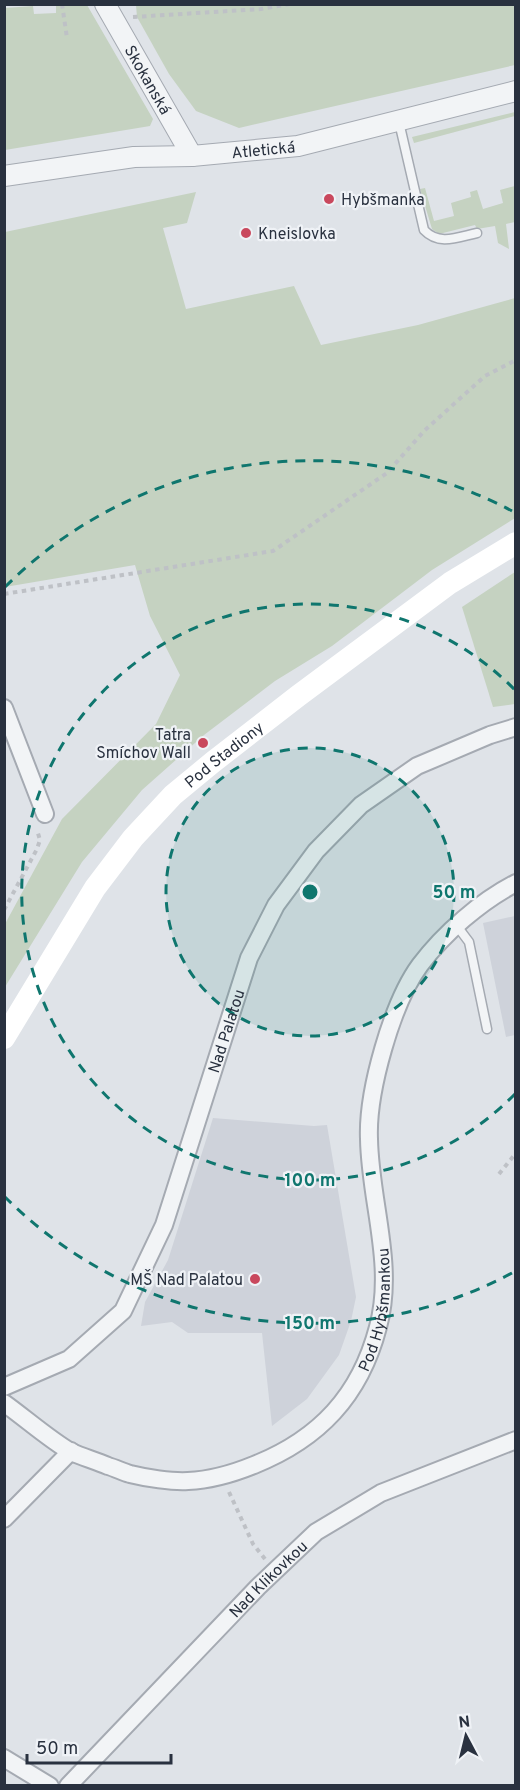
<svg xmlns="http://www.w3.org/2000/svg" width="520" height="1790" font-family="Overpass,sans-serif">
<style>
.built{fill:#ced2da}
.green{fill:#c5d2c1}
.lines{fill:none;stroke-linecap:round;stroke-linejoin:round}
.service-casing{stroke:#a5aab2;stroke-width:11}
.minor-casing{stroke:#a5aab2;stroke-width:20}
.tertiary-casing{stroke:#a5aab2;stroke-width:22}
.path{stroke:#bec1c6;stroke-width:4;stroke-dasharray:4.5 4.5;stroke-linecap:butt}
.service{stroke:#f2f4f6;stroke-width:8}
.minor{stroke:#f2f4f6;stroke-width:16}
.tertiary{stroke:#f2f4f6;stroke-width:20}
.secondary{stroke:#fff;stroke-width:22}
.ring{fill:none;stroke:#0f766e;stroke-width:3;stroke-dasharray:10 8}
.poi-dot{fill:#c9485d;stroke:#eff2f6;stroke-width:2}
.labels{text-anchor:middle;stroke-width:4.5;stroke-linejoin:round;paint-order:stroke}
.street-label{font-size:16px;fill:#29313f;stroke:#eff2f6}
.poi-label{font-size:16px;fill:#29313f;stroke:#eff2f6;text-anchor:start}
.centre{fill:#0f766e;stroke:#eff2f6;stroke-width:3}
.ring-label{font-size:18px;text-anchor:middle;font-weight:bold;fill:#0f766e;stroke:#eff2f6;stroke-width:4.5;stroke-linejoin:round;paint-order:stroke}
</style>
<rect width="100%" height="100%" fill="#dfe3e8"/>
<g class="built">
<path d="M 515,916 L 515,1035 L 506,1037 L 483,923 Z"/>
<path d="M 213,1118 L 314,1126 L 327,1125 L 356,1297 L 351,1321 L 339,1355 L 307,1399 L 272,1426 L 262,1333 L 188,1333 L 172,1322 L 141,1326 L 145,1302 L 168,1260 Z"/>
</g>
<g class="green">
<path d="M 56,5 L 87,5 L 153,119 L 150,126 L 5,150 L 5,8 L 33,6 L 34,14 L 56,13 Z"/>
<path d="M 136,5 L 515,5 L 515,65 L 239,128 L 196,111 L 169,74 L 137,17 Z"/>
<path d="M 515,112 L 515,116 L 414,143 L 412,137 Z"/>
<path d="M 515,186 L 515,222 L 506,224 L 509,249 L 498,243 L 495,226 L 477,229 L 475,225 L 439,234 L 432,229 L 420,189 L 425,188 L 434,221 L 454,216 L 451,203 L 471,197 L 470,192 L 477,190 L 483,209 L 503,203 L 500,190 Z"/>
<path d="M 196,192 L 187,223 L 163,228 L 186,309 L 294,286 L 321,345 L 418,325 L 515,298 L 515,518 L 432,570 L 332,646 L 275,681 L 204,735 L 142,790 L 82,862 L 5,987 L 5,924 L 62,819 L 156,724 L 180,675 L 150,616 L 135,565 L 5,587 L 5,232 Z"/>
<path d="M 515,572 L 515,704 L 493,707 L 462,607 Z"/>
</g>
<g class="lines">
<g class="service-casing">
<g id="service">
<path d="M 399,122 L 424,230 C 439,246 458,237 477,233"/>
<path d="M 457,926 L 469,942 L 487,1029"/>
</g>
</g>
<g class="minor-casing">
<g id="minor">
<path d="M 4,708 L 45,814"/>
<path id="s1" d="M 4,1387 L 69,1359 L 123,1311 L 164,1225 L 249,958 L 276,905 L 316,851 L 361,805 L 417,766 L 490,735 L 516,727"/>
<path id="s2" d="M 4,1403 C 25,1418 50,1440 71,1452 C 83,1457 96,1461 108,1466 C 115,1468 123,1472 130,1474 C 146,1478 172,1482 188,1481 C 212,1480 232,1474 254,1465 C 319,1439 360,1396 378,1327 C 395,1265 370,1202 369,1139 C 367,1092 392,1003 420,965 C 444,933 481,901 516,883"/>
<path d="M 4,1519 L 71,1451"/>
<path d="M 4,1758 L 50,1786"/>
<path id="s3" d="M 68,1786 L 258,1587 L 316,1532 L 381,1493 L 516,1440"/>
</g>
</g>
<g class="tertiary-casing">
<g id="tertiary">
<path id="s4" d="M 105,4 L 192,156"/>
<path id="s5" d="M 4,176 L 134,157 L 192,156 L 298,146 L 516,91"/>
</g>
</g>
<g class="path">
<path d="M 62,4 L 67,38"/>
<path d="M 133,17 L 261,9 L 290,4"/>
<path d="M 4,594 L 273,551 L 387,473 L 425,430 L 485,376 L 516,360"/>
<path d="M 4,910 L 37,849 L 40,840 L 37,830"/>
<path d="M 499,1174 L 516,1153"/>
<path d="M 229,1492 L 253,1544 L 265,1559"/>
</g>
<use href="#service" class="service"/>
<use href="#minor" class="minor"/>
<use href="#tertiary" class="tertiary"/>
<path class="secondary" id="s6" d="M 4,1038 L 95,888 L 133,838 L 173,795 L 213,762 L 298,696 L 450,583 L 516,543"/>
</g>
<circle cx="310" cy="892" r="144" fill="#0f766e" fill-opacity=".12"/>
<g class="ring">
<circle cx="310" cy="892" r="144"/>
<path d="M515 1094A288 288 0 1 1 515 690"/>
<path d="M512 1273A431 431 0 0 1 5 1197M5 587A431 431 0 0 1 512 511"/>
</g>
<g class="poi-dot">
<circle cx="329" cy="199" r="6"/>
<circle cx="246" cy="233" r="6"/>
<circle cx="203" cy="743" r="6"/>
<circle cx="255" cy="1279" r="6"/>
</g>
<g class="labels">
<g class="street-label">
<text dy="6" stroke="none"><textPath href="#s4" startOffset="87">Skokanská</textPath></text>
<text dy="6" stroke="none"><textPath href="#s5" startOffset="261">Atletická</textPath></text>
<text dy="6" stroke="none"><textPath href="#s6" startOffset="362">Pod Stadiony</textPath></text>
<text dy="6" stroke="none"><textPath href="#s1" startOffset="442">Nad Palatou</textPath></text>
<text dy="6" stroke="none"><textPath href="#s2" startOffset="483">Pod Hybšmankou</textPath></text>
<text dy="6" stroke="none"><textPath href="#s3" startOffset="288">Nad Klikovkou</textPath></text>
</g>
<g class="poi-label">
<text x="341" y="205">Hybšmanka</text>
<text x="258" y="239">Kneislovka</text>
<text x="191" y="740" text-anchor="end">Tatra<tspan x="191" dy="18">Smíchov Wall</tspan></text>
<text x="243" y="1285" text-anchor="end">MŠ Nad Palatou</text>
</g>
</g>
<circle cx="310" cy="892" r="9" class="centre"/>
<g class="ring-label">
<text x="454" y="898">50 m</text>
<text x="310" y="1186">100 m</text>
<text x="310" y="1329">150 m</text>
</g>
<rect width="520" height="1790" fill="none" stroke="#29313f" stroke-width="12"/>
<g transform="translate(466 1736) rotate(353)" stroke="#eff2f6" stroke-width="4.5" paint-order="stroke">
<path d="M0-4.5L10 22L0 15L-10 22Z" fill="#29313f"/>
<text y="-9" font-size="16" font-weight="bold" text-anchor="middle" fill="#29313f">N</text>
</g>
<path d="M27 1754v9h144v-9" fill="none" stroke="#29313f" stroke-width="3"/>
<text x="36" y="1754" font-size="18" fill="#29313f" stroke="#eff2f6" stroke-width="4.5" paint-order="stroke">50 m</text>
</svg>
